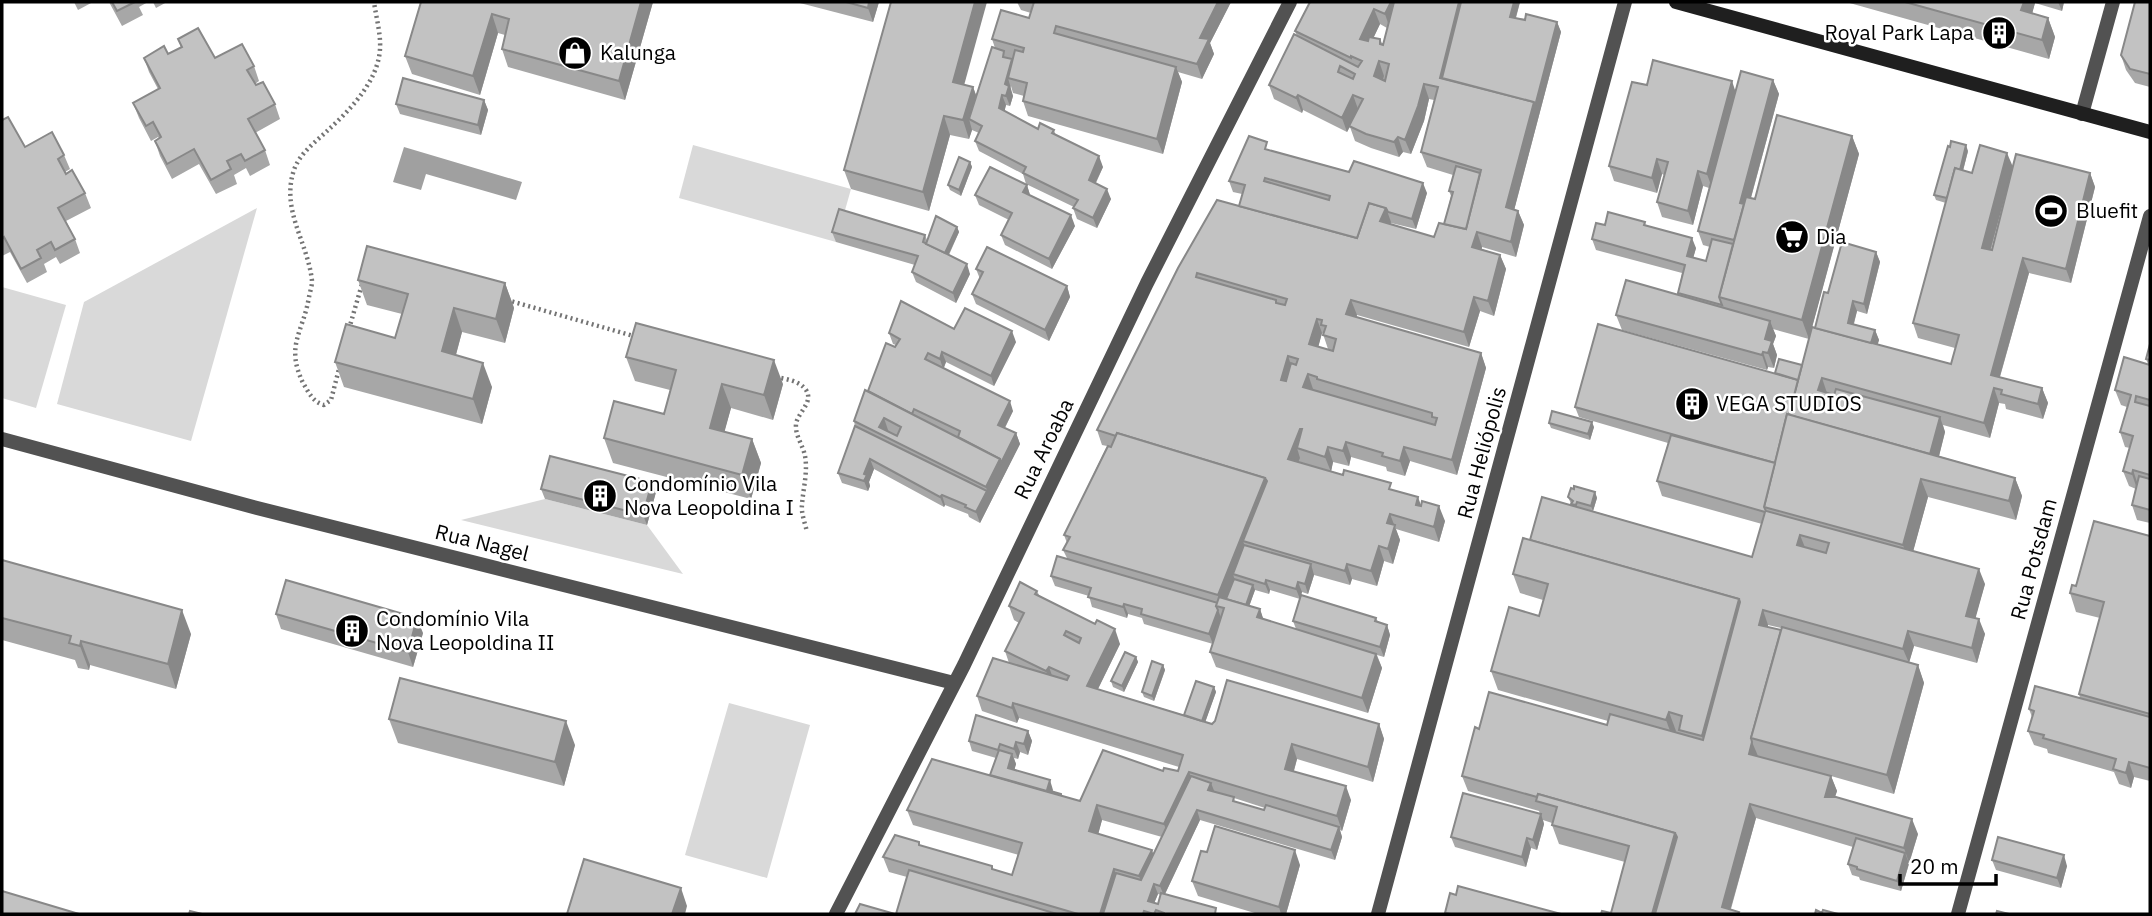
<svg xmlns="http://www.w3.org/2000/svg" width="2152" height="916" font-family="'IBM Plex Sans',sans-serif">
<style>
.green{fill:#d9d9d9}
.water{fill:#a0a0a0}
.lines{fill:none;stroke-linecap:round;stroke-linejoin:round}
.path{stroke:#747474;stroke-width:4.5;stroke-dasharray:2 3.5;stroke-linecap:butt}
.street{stroke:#525252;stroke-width:14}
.secondary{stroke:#1f1f1f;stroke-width:14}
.wall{fill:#a7a7a7;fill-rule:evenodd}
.shaded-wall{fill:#888}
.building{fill:#c2c2c2;stroke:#888;stroke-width:2;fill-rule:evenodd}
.labels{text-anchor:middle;stroke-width:5;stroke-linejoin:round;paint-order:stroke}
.poi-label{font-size:21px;fill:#000;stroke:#fff;text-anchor:start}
.street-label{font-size:21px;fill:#000;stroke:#fff}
</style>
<rect width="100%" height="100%" fill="#fff"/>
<g class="green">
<path d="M 693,145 L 851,189 L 836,242 L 679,198 Z"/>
<path d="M 257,208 L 191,441 L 57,404 L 84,302 Z"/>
<path d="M 2,287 L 66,305 L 36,408 L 2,398 Z"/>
<path d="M 545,499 L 647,525 L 683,574 L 461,520 Z"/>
<path d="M 729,703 L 810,725 L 767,878 L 685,855 Z"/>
</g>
<path class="water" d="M 404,147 L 522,182 L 516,200 L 426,174 L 421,190 L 393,182 Z"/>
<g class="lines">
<g class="path">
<path d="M 507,300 L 637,337"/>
<path d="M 349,329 L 362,284"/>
<path d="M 340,365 L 331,400 L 324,405 C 313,402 309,393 303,383 C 285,345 303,333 309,297 C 310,292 312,286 312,281 C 308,243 282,212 293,173 C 298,155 313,144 326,132 C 349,111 378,82 380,49 C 381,34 376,17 374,2"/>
<path d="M 776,377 C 786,379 800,381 806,390 C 814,402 798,412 796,424 C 795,436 803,445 805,456 C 808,472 803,489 802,505 C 801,513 805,523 807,532"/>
</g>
<g class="street">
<path d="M 2082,114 L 2113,2"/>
<path d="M 2,439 L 257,508 L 954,683"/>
<path d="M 836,914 L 964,665 L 1147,283 L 1290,2"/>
<path d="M 1378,914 L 1625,2"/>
<path d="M 1958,914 L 2150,216"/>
</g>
<path class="secondary" d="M 1676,2 L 2150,132"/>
</g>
<g class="wall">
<path d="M 74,2 L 93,2 L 78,10 Z"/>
<path d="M 109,2 L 148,2 L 139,7 L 143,15 L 122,26 Z"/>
<path d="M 153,2 L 167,2 L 156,8 Z"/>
<path d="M 421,2 L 653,2 L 625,100 L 508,67 L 502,49 L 505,35 L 498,33 L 480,95 L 412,74 L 405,56 Z"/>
<path d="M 796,2 L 879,2 L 873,22 Z"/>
<path d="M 1017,2 L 1231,2 L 1210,43 L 1214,54 L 1202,79 L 1178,72 L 1182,82 L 1163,154 L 1028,116 L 1023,101 L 1024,96 L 1013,93 L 1011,86 L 1010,89 L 1013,96 L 1010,106 L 1006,105 L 1004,111 L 1038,129 L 1054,130 L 1056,136 L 1103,167 L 1096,183 L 1111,199 L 1097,228 L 1077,219 L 1073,208 L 1074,207 L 1026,184 L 1023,174 L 979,151 L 975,141 L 979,133 L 972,130 L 969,139 L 950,135 L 929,211 L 851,189 L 844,170 L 964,85 L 973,87 L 976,95 L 995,48 L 992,39 L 1029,18 L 1031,13 L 1021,10 Z"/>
<path d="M 1310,2 L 1520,2 L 1516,18 L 1557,22 L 1561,32 L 1514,210 L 1518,211 L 1524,225 L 1516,257 L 1482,247 L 1482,249 L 1500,255 L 1506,269 L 1494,316 L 1480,311 L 1469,347 L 1357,315 L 1356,317 L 1481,353 L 1486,368 L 1457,475 L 1410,461 L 1405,476 L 1387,471 L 1386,467 L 1351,457 L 1349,466 L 1333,462 L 1331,471 L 1393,490 L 1421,505 L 1445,521 L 1439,542 L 1396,529 L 1400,540 L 1393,564 L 1384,561 L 1377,586 L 1352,579 L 1350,585 L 1314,575 L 1308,594 L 1302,592 L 1301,595 L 1376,618 L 1378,622 L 1387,625 L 1390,635 L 1384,657 L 1377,655 L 1382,668 L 1368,713 L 1216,667 L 1210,652 L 1213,644 L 1144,624 L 1142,618 L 1128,614 L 1127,618 L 1092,607 L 1089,596 L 1055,586 L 1051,576 L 1067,558 L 1063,550 L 1067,543 L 1064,535 L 1107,446 L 1102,445 L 1097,430 L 1239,206 L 1242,194 L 1233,192 L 1229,181 L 1270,150 L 1427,193 L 1416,229 L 1391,223 L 1390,224 L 1434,237 L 1444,224 L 1451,196 L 1449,191 L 1453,175 L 1427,167 L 1421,152 L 1434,100 L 1429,99 L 1424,121 L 1411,154 L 1403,152 L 1399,157 L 1371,148 L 1355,141 L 1350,127 L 1347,132 L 1303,110 L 1302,113 L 1274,99 L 1269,85 L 1297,36 L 1295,31 ZM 1380,24 L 1387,28 L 1383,45 L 1380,39 L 1373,38 ZM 1322,333 L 1323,334 L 1328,349 L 1318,347 ZM 1255,590 L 1269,594 L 1270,590 L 1300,599 L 1293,621 L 1296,629 L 1263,619 L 1260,609 L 1249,606 Z"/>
<path d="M 1846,2 L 2064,2 L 2062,11 L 2035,3 L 2032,13 L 2048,18 L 2055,37 L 2049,59 Z"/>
<path d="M 2150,2 L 2150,87 L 2135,83 L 2126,70 L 2121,55 Z"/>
<path d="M 178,39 L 215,58 L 254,66 L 259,81 L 255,84 L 275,104 L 280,119 L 255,133 L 265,150 L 270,165 L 250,176 L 246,168 L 234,175 L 237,184 L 216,194 L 199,164 L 172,179 L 160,156 L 155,141 L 159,138 L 158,137 L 151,141 L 139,118 L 133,103 L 158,89 L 149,72 L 144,58 L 168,54 L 181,47 Z"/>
<path d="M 1773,80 L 1779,94 L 1751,198 L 1755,199 L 1852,136 L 1859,154 L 1812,327 L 1815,328 L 1828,293 L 1876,252 L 1880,262 L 1867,314 L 1857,311 L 1854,324 L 1875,330 L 1879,340 L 1877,345 L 1951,364 L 1955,348 L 1918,338 L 1913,323 L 1946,203 L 1936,200 L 1934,195 L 1968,151 L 1963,171 L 1972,173 L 2012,167 L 2090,173 L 2095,187 L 2071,283 L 2029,273 L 2000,377 L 2042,388 L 2048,403 L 2043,419 L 2006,409 L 2005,404 L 1999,403 L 1990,438 L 1943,425 L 1945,432 L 1939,456 L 2015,478 L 2022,496 L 2016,520 L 1928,497 L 1913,551 L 1985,584 L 1975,618 L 1985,634 L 1977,663 L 1914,646 L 1909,662 L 1918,665 L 1924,683 L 1894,794 L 1831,776 L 1837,791 L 1835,797 L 1918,834 L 1901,891 L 1860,880 L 1859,877 L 1852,875 L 1848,864 L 1853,847 L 1756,818 L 1731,909 L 1739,912 L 1740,914 L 1601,914 L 1611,913 L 1625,862 L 1559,844 L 1552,825 L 1552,823 L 1543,820 L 1544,824 L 1537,850 L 1531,848 L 1526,867 L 1455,847 L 1451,837 L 1540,814 L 1539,811 L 1468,791 L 1462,776 L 1479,729 L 1607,725 L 1608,721 L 1498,690 L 1491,671 L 1539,616 L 1543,600 L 1520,593 L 1513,574 L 1530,540 L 1572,506 L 1568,497 L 1595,492 L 1597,498 L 1593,511 L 1752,557 L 1762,524 L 1662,496 L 1657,481 L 1668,443 L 1579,417 L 1575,407 L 1775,373 L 1802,365 L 1809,339 L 1773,329 L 1776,336 L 1773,344 L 1777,355 L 1774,368 L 1768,367 L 1767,370 L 1622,330 L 1616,315 L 1678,295 L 1678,293 L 1682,273 L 1596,250 L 1592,239 L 1605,225 L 1645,222 L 1646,226 L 1696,248 L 1693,258 L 1706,261 L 1710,247 L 1703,245 L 1698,231 L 1709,188 L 1703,186 L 1693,225 L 1662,217 L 1657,202 L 1664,175 L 1662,174 L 1657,193 L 1614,181 L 1609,166 L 1647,85 L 1736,91 ZM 2008,183 L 1992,250 L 1991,250 ZM 1768,625 L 1781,628 L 1781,630 L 1768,627 Z"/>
<path d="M 484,100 L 488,110 L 481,135 L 400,114 L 396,104 Z"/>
<path d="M 2,120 L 25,147 L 64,155 L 70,169 L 65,172 L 85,193 L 91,208 L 66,221 L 75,239 L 80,253 L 60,264 L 56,257 L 44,264 L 47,272 L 27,283 L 10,252 L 2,256 Z"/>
<path d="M 970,162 L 972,167 L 961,196 L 950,190 L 948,185 Z"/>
<path d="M 1027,185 L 1030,195 L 1075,226 L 1052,269 L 1005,245 L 1001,235 L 1009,220 L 979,205 L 975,195 Z"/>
<path d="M 957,227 L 959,232 L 949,255 L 970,274 L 956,303 L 916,282 L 912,272 L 915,265 L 836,242 L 832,232 L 925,235 L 927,240 Z"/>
<path d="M 976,269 L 1067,286 L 1070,297 L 1049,341 L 976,304 L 972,294 L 980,279 Z"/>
<path d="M 358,280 L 505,283 L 514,308 L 505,343 L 462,332 L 456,355 L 492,387 L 482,424 L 344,387 L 335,362 L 395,338 L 402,314 L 367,305 Z"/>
<path d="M 954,329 L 1016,342 L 994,386 L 946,362 L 944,368 L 1013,411 L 1005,428 L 1016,433 L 1020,444 L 980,523 L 969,517 L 968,514 L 945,505 L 944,507 L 874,469 L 869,482 L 870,486 L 868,491 L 842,483 L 838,473 L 855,426 L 854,421 L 868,391 L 896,345 L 893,344 L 889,333 Z"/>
<path d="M 2150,344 L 2150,523 L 2137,520 L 2132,505 L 2136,489 L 2129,486 L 2123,471 L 2130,448 L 2125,447 L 2120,432 L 2127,407 L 2121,405 L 2115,390 L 2148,364 L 2146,359 Z"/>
<path d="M 626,357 L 783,384 L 773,420 L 731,408 L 724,432 L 752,439 L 761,463 L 751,499 L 613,463 L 604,438 L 664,414 L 670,390 L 635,381 Z"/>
<path d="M 1549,423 L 1594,427 L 1590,440 L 1551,428 Z"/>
<path d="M 652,482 L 656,492 L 647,525 L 545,499 L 541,489 Z"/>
<path d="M 2150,536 L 2150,781 L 2134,777 L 2131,788 L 2119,784 L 2114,772 L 2048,753 L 2047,749 L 2034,745 L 2028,731 L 2032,717 L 2029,709 L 2080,698 L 2079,694 L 2100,618 L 2076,612 L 2070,593 L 2076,586 Z"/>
<path d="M 2,560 L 191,634 L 176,689 L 90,665 L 89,670 L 78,668 L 75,660 L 2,640 Z"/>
<path d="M 1037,591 L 1039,595 L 1120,644 L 1098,689 L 1184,715 L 1214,687 L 1216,692 L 1205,722 L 1212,724 L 1379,724 L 1384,739 L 1373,782 L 1297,759 L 1294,771 L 1351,800 L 1342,831 L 1340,830 L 1342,837 L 1335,860 L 1200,820 L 1165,894 L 1218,914 L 896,914 L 907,877 L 889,872 L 883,857 L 921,846 L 1012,875 L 1019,855 L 913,825 L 907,810 L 990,775 L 996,758 L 972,751 L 969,741 L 1028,731 L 1032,741 L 1028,755 L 1020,752 L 1018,759 L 1014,758 L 1016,764 L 1014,770 L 1062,796 L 1080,801 L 1163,771 L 1178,771 L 1179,767 L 1019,718 L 1017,723 L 982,711 L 977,696 L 1009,663 L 1005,651 L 1019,623 L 1014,620 L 1009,606 ZM 1234,798 L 1265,808 L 1264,810 L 1235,802 ZM 1102,820 L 1162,837 L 1153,855 L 1098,834 ZM 1158,894 L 1161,895 L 1158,904 L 1154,903 Z"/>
<path d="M 276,614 L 423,633 L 413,667 L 281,629 Z"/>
<path d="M 1136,657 L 1138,662 L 1124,692 L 1113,687 L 1111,681 Z"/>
<path d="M 1163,665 L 1165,670 L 1154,701 L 1144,697 L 1142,692 Z"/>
<path d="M 389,719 L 575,745 L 564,786 L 398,743 Z"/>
<path d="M 1207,852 L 1300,865 L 1286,914 L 1258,914 L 1198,896 L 1192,881 Z"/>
<path d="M 1992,860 L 2067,866 L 2061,888 L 1996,870 Z"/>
</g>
<g class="shaded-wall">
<path d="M 641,2 L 653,2 L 625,100 L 619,81 Z"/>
<path d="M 869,2 L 879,2 L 873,22 L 868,8 Z"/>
<path d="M 975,2 L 987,2 L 960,100 L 953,82 Z"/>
<path d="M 1218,2 L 1231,2 L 1210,43 L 1214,54 L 1202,79 L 1197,64 L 1200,38 Z"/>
<path d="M 1391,2 L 1401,2 L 1390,29 L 1385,14 Z"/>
<path d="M 1459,2 L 1468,2 L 1441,82 L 1440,78 Z"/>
<path d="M 1514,2 L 1520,2 L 1513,27 L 1510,17 Z"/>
<path d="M 2024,2 L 2035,2 L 2035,3 L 2028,29 L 2021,10 Z"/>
<path d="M 2058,2 L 2064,2 L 2062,11 Z"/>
<path d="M 1374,9 L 1380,24 L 1366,54 L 1360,39 Z"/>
<path d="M 492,14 L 498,33 L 480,95 L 473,76 Z"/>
<path d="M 2048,18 L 2055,37 L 2049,59 L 2042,40 Z"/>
<path d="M 1557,22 L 1561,32 L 1511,222 L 1506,207 L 1534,102 Z"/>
<path d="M 1012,59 L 1008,78 L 1013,96 L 1010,106 L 1006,96 L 1005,84 Z"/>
<path d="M 1379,61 L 1384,76 L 1380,90 L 1374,76 Z"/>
<path d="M 1176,67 L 1182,82 L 1163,154 L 1157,139 Z"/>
<path d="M 1773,80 L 1779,94 L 1748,208 L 1740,203 Z"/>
<path d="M 1732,81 L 1737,96 L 1712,188 L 1707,174 Z"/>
<path d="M 1424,84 L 1429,99 L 1424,121 L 1411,154 L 1405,140 Z"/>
<path d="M 973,87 L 980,106 L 969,119 L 972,130 L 969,139 L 963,120 Z"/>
<path d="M 1002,95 L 1006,105 L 1003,118 L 999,108 Z"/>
<path d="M 1298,95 L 1303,110 L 1302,113 L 1296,98 Z"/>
<path d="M 1353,95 L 1358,109 L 1347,132 L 1342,118 Z"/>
<path d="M 484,100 L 488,110 L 481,135 L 478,125 Z"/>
<path d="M 944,116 L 950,135 L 929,211 L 923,192 Z"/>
<path d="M 1852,136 L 1859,154 L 1809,339 L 1802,320 Z"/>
<path d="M 1398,137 L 1403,152 L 1399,157 L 1394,142 Z"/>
<path d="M 1966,145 L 1968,151 L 1954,205 L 1952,200 Z"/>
<path d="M 2007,153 L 2013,167 L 1987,262 L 1982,248 Z"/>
<path d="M 1099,156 L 1103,167 L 1092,190 L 1089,180 Z"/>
<path d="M 1657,159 L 1662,174 L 1657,193 L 1652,178 Z"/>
<path d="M 970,162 L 972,167 L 961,196 L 959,190 Z"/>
<path d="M 1698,171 L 1703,186 L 1693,225 L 1688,211 Z"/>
<path d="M 2090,173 L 2095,187 L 2071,283 L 2066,269 Z"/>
<path d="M 1423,183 L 1427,193 L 1416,229 L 1412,219 Z"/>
<path d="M 1027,185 L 1030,195 L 1023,192 Z"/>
<path d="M 1107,189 L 1111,199 L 1097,228 L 1093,218 Z"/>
<path d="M 1386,208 L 1391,222 L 1385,236 L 1380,221 Z"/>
<path d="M 1518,211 L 1524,225 L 1516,257 L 1511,242 Z"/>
<path d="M 1071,215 L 1075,226 L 1052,269 L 1049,259 Z"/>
<path d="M 957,227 L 959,232 L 945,262 L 943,257 Z"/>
<path d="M 1477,232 L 1482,247 L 1478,262 L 1472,247 Z"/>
<path d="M 1692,238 L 1696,248 L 1691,266 L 1687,256 Z"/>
<path d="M 1876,252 L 1880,262 L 1867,314 L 1864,304 Z"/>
<path d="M 1500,255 L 1506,269 L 1494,316 L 1488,301 Z"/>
<path d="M 2023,258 L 2029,273 L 1996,390 L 1991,375 Z"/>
<path d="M 967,264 L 970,274 L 956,303 L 953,293 Z"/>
<path d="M 505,283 L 514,308 L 505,343 L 496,319 Z"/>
<path d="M 1067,286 L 1070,297 L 1049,341 L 1045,330 Z"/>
<path d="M 1474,297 L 1480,311 L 1469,347 L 1464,332 Z"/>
<path d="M 1351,300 L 1357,315 L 1351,329 L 1346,314 Z"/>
<path d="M 1853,301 L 1857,311 L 1851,333 L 1848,323 Z"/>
<path d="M 454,308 L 462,332 L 450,376 L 442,351 Z"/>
<path d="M 1317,319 L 1322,333 L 1315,359 L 1309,344 Z"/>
<path d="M 1770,321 L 1776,336 L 1773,344 L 1777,355 L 1774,368 L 1768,353 L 1765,339 Z"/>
<path d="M 1875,330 L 1879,340 L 1874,357 L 1870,347 Z"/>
<path d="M 1012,331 L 1016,342 L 994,386 L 991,376 Z"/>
<path d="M 942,352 L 946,362 L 943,369 L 940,359 Z"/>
<path d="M 1763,352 L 1768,367 L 1767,370 L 1762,355 Z"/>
<path d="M 1481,353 L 1486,368 L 1457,475 L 1452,460 Z"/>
<path d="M 1288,356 L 1293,371 L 1287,394 L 1281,380 Z"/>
<path d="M 774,360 L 783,384 L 773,420 L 764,395 Z"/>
<path d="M 483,363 L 492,387 L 482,424 L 473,399 Z"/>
<path d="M 1308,374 L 1313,389 L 1308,401 L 1303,387 Z"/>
<path d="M 1822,378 L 1827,393 L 1818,390 Z"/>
<path d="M 722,384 L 731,408 L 719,452 L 710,428 Z"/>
<path d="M 1994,388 L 1999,403 L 1990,438 L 1984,423 Z"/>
<path d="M 2042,388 L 2048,403 L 2043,419 L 2038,404 Z"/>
<path d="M 1010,401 L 1013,411 L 1001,435 L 998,425 Z"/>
<path d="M 1940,417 L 1945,432 L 1935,472 L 1929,457 Z"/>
<path d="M 884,418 L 889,433 L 879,427 Z"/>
<path d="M 1592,422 L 1594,427 L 1590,440 L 1588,434 Z"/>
<path d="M 1300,429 L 1306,443 L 1297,448 L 1300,458 L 1293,474 L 1288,459 Z"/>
<path d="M 1016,433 L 1020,444 L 980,523 L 976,512 L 987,491 L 986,487 L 1000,459 Z"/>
<path d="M 752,439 L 761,463 L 751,499 L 742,475 Z"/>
<path d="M 1346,442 L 1351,457 L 1349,466 L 1343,451 Z"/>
<path d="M 1328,447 L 1333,462 L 1331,472 L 1325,457 Z"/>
<path d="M 1404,447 L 1410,461 L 1405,476 L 1400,461 Z"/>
<path d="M 870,459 L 874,469 L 869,482 L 870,486 L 868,491 L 864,481 L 864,474 Z"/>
<path d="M 2133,470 L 2138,485 L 2137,489 L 2132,474 Z"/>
<path d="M 1265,478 L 1272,496 L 1243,541 L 1248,555 L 1233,574 L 1236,584 L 1222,608 L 1218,595 Z"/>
<path d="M 2015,478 L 2022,496 L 2016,520 L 2009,501 Z"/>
<path d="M 1921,479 L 1928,497 L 1910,563 L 1903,545 Z"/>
<path d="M 652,482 L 656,492 L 647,525 L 643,515 Z"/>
<path d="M 1595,492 L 1597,498 L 1593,511 L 1591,506 Z"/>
<path d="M 942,495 L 945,505 L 944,507 L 940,497 Z"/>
<path d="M 1418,497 L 1423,511 L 1416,505 Z"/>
<path d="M 1439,506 L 1445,521 L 1439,542 L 1434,527 Z"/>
<path d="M 1390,514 L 1400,540 L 1393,564 L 1388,549 L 1387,523 Z"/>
<path d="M 1800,535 L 1806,550 L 1797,545 Z"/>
<path d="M 1379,546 L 1384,561 L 1377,586 L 1371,571 Z"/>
<path d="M 1311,564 L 1314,575 L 1308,594 L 1305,584 Z"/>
<path d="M 1347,564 L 1352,579 L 1350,585 L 1345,571 Z"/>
<path d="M 1979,569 L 1985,584 L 1972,631 L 1966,616 Z"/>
<path d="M 1266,580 L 1270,590 L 1269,594 L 1265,584 Z"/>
<path d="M 1298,582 L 1302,592 L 1300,599 L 1296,589 Z"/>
<path d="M 1253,585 L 1255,590 L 1245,618 L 1243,613 Z"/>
<path d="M 1739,599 L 1746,617 L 1709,755 L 1702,736 Z"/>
<path d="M 1124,604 L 1128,614 L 1127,618 L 1123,607 Z"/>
<path d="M 1260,609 L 1265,624 L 1257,617 Z"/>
<path d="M 182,610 L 191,634 L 176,689 L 168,664 Z"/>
<path d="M 1218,610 L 1222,620 L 1213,644 L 1209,634 Z"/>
<path d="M 1763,610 L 1768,625 L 1765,639 L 1759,625 Z"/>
<path d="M 417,618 L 423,633 L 413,667 L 408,652 Z"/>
<path d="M 1979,619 L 1985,634 L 1977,663 L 1972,648 Z"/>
<path d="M 1387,625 L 1390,635 L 1384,657 L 1380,647 Z"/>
<path d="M 1115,629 L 1120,644 L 1092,701 L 1087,686 Z"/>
<path d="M 1908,631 L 1914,646 L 1909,663 L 1903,649 Z"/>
<path d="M 81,641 L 90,665 L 89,670 L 80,646 Z"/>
<path d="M 1376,654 L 1382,668 L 1368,713 L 1362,698 Z"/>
<path d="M 1136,657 L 1138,662 L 1124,692 L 1122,686 Z"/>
<path d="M 1163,665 L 1165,670 L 1154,701 L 1152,696 Z"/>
<path d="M 1918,665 L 1924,683 L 1894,794 L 1887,775 Z"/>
<path d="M 1049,667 L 1054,681 L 1051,686 L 1046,671 Z"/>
<path d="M 1214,687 L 1216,692 L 1201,734 L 1199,729 Z"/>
<path d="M 1013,703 L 1019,718 L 1017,723 L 1012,708 Z"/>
<path d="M 1669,712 L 1676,731 L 1673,739 L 1666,720 Z"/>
<path d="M 566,721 L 575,745 L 564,786 L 555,762 Z"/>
<path d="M 1379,724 L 1384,739 L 1373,782 L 1368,767 Z"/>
<path d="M 1028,731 L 1032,741 L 1028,755 L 1024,744 Z"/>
<path d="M 1016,742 L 1020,752 L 1018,759 L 1014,749 Z"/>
<path d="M 1752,742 L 1758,756 L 1749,754 Z"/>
<path d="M 1292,744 L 1297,759 L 1290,784 L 1285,769 Z"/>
<path d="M 1012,754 L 1016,764 L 1012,779 L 1008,768 Z"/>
<path d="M 2129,762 L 2134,777 L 2131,788 L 2126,773 Z"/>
<path d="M 1189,772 L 1195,787 L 1169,839 L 1164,824 Z"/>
<path d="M 1831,776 L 1837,791 L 1830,811 L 1825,797 Z"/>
<path d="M 1050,780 L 1053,790 L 1051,796 L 1047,790 Z"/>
<path d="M 1211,783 L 1215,793 L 1208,790 Z"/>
<path d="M 1346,786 L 1351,800 L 1342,831 L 1337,816 Z"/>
<path d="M 1750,804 L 1756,818 L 1729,914 L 1722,907 Z"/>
<path d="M 1097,805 L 1102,820 L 1095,846 L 1089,831 Z"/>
<path d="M 1197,810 L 1200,820 L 1164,896 L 1160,886 Z"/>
<path d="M 1541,814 L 1544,824 L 1537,850 L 1533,840 Z"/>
<path d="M 1912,819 L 1918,834 L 1909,863 L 1904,848 Z"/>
<path d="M 1339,827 L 1342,837 L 1335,860 L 1331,850 Z"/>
<path d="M 1675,833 L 1682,851 L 1664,914 L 1652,914 Z"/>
<path d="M 1527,838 L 1531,848 L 1526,867 L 1522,857 Z"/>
<path d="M 1152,850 L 1157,865 L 1145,891 L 1139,876 Z"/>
<path d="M 1295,850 L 1300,865 L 1286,914 L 1281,914 L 1279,907 Z"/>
<path d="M 1905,853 L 1909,863 L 1901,891 L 1897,881 Z"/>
<path d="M 2064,855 L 2067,866 L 2061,888 L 2057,878 Z"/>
<path d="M 1114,869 L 1119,883 L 1110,914 L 1100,914 Z"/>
<path d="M 1154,884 L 1158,894 L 1151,911 L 1148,901 Z"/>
<path d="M 681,888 L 687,906 L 685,914 L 672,914 Z"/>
</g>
<g class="building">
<path d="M 112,2 L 135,2 L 117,11 Z"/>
<path d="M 421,2 L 641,2 L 619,81 L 502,49 L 509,19 L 492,14 L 473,76 L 405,56 Z"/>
<path d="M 846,2 L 869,2 L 868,8 Z"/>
<path d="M 891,2 L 975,2 L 953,82 L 973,87 L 963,120 L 944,116 L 923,192 L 844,170 Z"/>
<path d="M 1034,2 L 1218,2 L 1200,38 L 1209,39 L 1197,64 L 1056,26 L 1054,33 L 1176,67 L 1157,139 L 1023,101 L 1027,83 L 1008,78 L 1015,50 L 1023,52 L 1024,48 L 992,39 L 1001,10 L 1029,18 Z"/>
<path d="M 1310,2 L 1391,2 L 1385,14 L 1374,9 L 1360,39 L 1368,41 L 1369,37 L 1380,39 L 1380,44 L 1383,45 L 1394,2 L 1459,2 L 1440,78 L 1534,102 L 1506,207 L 1518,211 L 1511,242 L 1477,232 L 1472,247 L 1500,255 L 1488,301 L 1474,297 L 1464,332 L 1351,300 L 1346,314 L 1481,353 L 1452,460 L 1404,447 L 1400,461 L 1382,456 L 1383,453 L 1346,442 L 1343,451 L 1328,447 L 1325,457 L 1297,448 L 1302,429 L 1300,429 L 1288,459 L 1343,475 L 1344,470 L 1391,483 L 1389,489 L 1418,497 L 1416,505 L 1421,506 L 1422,501 L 1439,506 L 1434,527 L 1390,514 L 1387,523 L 1395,525 L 1388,549 L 1379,546 L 1371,571 L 1347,564 L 1345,571 L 1243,541 L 1267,481 L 1265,478 L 1117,433 L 1116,436 L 1097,430 L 1178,268 L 1217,200 L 1357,238 L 1369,203 L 1386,208 L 1380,221 L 1434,237 L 1439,223 L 1466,229 L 1481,170 L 1421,152 L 1438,87 L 1424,84 L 1418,106 L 1405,140 L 1398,137 L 1394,142 L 1366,134 L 1349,126 L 1363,99 L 1353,95 L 1342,118 L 1298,95 L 1296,98 L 1269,85 L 1294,34 L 1358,67 L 1362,61 L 1351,56 L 1351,58 L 1295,31 ZM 1379,61 L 1389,64 L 1385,81 L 1374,76 ZM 1340,66 L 1355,74 L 1353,79 L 1338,72 ZM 1197,273 L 1287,299 L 1285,305 L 1276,303 L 1276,300 L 1196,277 ZM 1317,319 L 1322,320 L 1321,325 L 1326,326 L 1323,335 L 1336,339 L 1333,351 L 1309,344 ZM 1288,356 L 1298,359 L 1296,365 L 1291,363 L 1286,381 L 1281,380 ZM 1308,374 L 1317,377 L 1317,379 L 1432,413 L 1432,417 L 1437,418 L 1435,425 L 1303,387 Z"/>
<path d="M 1461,2 L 1514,2 L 1510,17 L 1525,20 L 1526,14 L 1557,22 L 1535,106 L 1534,102 L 1442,78 Z"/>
<path d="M 1905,2 L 2024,2 L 2021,10 L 2048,18 L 2042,40 Z"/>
<path d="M 2135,2 L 2150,2 L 2150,74 L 2130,69 L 2121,55 Z"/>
<path d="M 198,28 L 215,58 L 242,44 L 254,66 L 247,70 L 256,85 L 263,82 L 275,104 L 248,119 L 265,150 L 245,161 L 241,154 L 227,161 L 231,169 L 211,180 L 194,149 L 167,164 L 155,141 L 161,137 L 153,122 L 146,126 L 133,103 L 160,88 L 144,58 L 164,46 L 168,54 L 182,47 L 178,39 Z"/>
<path d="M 992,47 L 1004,51 L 1003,57 L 1012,59 L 1005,84 L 1009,86 L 1006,96 L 1002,95 L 999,108 L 1038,129 L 1040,123 L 1054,130 L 1052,133 L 1099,156 L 1089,180 L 1107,189 L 1093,218 L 1073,208 L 1078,200 L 1023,173 L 1026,167 L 975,141 L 982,126 L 969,119 Z"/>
<path d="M 1653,60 L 1732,81 L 1707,174 L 1698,171 L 1688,211 L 1657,202 L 1668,162 L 1657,159 L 1652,178 L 1609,166 L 1632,82 L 1647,85 Z"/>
<path d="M 1741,71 L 1773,80 L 1740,203 L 1744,204 L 1734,240 L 1698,231 Z"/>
<path d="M 403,78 L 484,100 L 478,125 L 396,104 Z"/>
<path d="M 1777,115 L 1852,136 L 1802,320 L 1719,297 L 1746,197 L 1755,199 Z"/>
<path d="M 8,117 L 25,147 L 52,132 L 64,155 L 58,159 L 66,174 L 72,170 L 85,193 L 58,208 L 75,239 L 55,250 L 51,242 L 37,250 L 41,258 L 21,269 L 4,237 L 2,239 L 2,120 Z"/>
<path d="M 1249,136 L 1267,142 L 1265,149 L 1349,172 L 1354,161 L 1423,183 L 1412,219 L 1388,212 L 1386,208 L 1369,203 L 1357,238 L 1239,206 L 1245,185 L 1229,181 ZM 1265,178 L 1330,196 L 1329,200 L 1264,181 Z"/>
<path d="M 1951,141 L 1966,145 L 1960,170 L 1955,168 L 1947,198 L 1934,195 L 1948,146 L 1950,147 Z"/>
<path d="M 1980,145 L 2007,153 L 1982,248 L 1992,250 L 2016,154 L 2090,173 L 2066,269 L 2023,258 L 1991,375 L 2042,388 L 2038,404 L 2001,394 L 2002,390 L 1994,388 L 1984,423 L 1822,378 L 1818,390 L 1834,395 L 1836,389 L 1940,417 L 1930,454 L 1789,415 L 1812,327 L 1951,364 L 1959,335 L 1913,323 L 1955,168 L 1972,173 Z"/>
<path d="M 959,157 L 970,162 L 959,190 L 948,185 Z"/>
<path d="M 1456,166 L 1480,173 L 1466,229 L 1444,224 L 1453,192 L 1449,191 Z"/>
<path d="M 990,167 L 1027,185 L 1023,192 L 1071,215 L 1049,259 L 1001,235 L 1012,213 L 975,195 Z"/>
<path d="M 839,209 L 925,235 L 923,242 L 967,264 L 953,293 L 912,272 L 918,256 L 832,232 Z"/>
<path d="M 1608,212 L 1645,222 L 1644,225 L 1692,238 L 1687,256 L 1706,261 L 1712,239 L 1733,244 L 1719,297 L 1722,305 L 1678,293 L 1685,265 L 1592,239 L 1596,223 L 1605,225 Z"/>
<path d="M 936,216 L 957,227 L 945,253 L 926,244 Z"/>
<path d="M 1842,242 L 1876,252 L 1864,304 L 1853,301 L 1848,323 L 1875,330 L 1871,343 L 1815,328 L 1824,292 L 1828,293 Z"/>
<path d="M 367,246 L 505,283 L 496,319 L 454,308 L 442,351 L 483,363 L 473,399 L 335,362 L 346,324 L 395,338 L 408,294 L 358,280 Z"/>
<path d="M 987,247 L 1067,286 L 1045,330 L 972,294 L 983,272 L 976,269 Z"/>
<path d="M 1626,280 L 1770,321 L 1765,339 L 1772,341 L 1768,353 L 1763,352 L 1762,355 L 1616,315 Z"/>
<path d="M 901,301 L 954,329 L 965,308 L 1012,331 L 991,376 L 942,352 L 940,359 L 928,353 L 925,359 L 1010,401 L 998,425 L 1016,433 L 1001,463 L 1000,459 L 958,437 L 960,431 L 914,409 L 912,414 L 868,391 L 886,343 L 895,347 L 900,339 L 889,333 Z"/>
<path d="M 636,323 L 774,360 L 764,395 L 722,384 L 710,428 L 752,439 L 742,475 L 604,438 L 614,401 L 664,414 L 676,370 L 626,357 Z"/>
<path d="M 1598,324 L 1798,380 L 1789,415 L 1787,414 L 1775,463 L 1575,407 Z"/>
<path d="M 2150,344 L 2150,360 L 2146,359 Z"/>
<path d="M 2124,357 L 2150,365 L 2150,400 L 2136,396 L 2135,402 L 2150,406 L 2150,475 L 2133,470 L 2132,474 L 2123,471 L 2133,436 L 2120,432 L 2131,395 L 2115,390 Z"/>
<path d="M 1779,359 L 1802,365 L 1798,380 L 1775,373 Z"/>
<path d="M 865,390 L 1000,459 L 986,487 L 854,421 ZM 884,418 L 901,427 L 897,436 L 879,427 Z"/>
<path d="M 1552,411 L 1592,422 L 1588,434 L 1549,423 Z"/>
<path d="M 1787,414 L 2015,478 L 2009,501 L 1921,479 L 1903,545 L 1764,507 Z"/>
<path d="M 855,426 L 987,491 L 976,512 L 965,507 L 966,505 L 942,495 L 940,497 L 870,459 L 864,474 L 867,475 L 864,481 L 838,473 Z"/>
<path d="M 1117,433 L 1265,478 L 1218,595 L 1063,550 L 1070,537 L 1064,535 L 1108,446 L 1111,447 Z"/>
<path d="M 1671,435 L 1775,463 L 1764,507 L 1766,511 L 1979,569 L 1966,616 L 1979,619 L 1972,648 L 1908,631 L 1903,649 L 1763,610 L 1759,625 L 1781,630 L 1751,738 L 1752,742 L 1749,754 L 1831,776 L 1825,797 L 1836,797 L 1912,819 L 1904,848 L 1750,804 L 1722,907 L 1739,912 L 1738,914 L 1655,914 L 1677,837 L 1675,833 L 1538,794 L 1537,797 L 1462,776 L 1475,727 L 1479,729 L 1489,692 L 1607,725 L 1610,714 L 1703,740 L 1740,602 L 1739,599 L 1530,540 L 1542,497 L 1752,557 L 1765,512 L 1657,481 ZM 1800,535 L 1829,543 L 1826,553 L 1797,545 Z"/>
<path d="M 550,456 L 652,482 L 643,515 L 541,489 Z"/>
<path d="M 2139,476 L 2150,479 L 2150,510 L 2132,505 Z"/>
<path d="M 1574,486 L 1595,492 L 1591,506 L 1577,502 L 1576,505 L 1571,504 L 1573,501 L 1568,497 L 1571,488 L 1574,489 Z"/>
<path d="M 2094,521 L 2150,536 L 2150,714 L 2079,694 L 2104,602 L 2070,593 L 2072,585 L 2076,586 Z"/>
<path d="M 1523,538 L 1739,599 L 1702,736 L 1679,730 L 1682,716 L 1669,712 L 1666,720 L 1491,671 L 1509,607 L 1539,616 L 1548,584 L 1513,574 Z"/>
<path d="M 1244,545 L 1311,564 L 1305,584 L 1298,582 L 1296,589 L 1266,580 L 1265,584 L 1233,574 Z"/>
<path d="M 1057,556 L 1218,603 L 1216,606 L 1218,610 L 1209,634 L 1141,614 L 1142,609 L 1124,604 L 1123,607 L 1088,597 L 1091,588 L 1051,576 Z"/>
<path d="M 2,560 L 182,610 L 168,664 L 81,641 L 80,646 L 69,643 L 71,636 L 2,618 Z"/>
<path d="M 1234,579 L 1253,585 L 1246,605 L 1226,599 Z"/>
<path d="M 286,580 L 417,618 L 408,652 L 276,614 Z"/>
<path d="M 1020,582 L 1037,591 L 1035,594 L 1095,624 L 1097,620 L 1115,629 L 1087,686 L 1212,724 L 1215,721 L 1227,680 L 1379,724 L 1368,767 L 1292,744 L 1285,769 L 1346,786 L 1337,816 L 1189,772 L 1164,824 L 1097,805 L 1089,831 L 1152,850 L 1139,876 L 1114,869 L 1100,914 L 1078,914 L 883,857 L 895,835 L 919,842 L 919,845 L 992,866 L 992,869 L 1012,875 L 1022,843 L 907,810 L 932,759 L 1080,801 L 1103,750 L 1163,771 L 1164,768 L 1178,771 L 1183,755 L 1013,703 L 1012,708 L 977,696 L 993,658 L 1067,680 L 1069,676 L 1049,667 L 1046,671 L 1005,651 L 1024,613 L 1009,606 ZM 1066,631 L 1081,638 L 1079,643 L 1064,635 Z"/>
<path d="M 1301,595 L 1376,618 L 1375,621 L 1387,625 L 1380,647 L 1293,621 Z"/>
<path d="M 1219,597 L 1260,609 L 1257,617 L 1376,654 L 1362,698 L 1210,652 L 1224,608 L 1216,606 Z"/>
<path d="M 1782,627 L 1918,665 L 1887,775 L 1751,738 Z"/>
<path d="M 1125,652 L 1136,657 L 1122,686 L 1111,681 Z"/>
<path d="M 1152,661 L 1163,665 L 1152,696 L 1142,692 Z"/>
<path d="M 400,678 L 566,721 L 555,762 L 389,719 Z"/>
<path d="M 1196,681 L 1214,687 L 1202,721 L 1184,715 Z"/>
<path d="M 2035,686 L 2150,717 L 2150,768 L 2129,762 L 2126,773 L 2113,769 L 2116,759 L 2043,738 L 2044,735 L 2028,731 L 2034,711 L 2029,709 Z"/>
<path d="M 976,715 L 1028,731 L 1024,744 L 1016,742 L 1014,749 L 1000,744 L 998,750 L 969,741 Z"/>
<path d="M 999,750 L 1012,754 L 1008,768 L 1050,780 L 1047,790 L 1061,794 L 1061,795 L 990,775 Z"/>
<path d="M 1191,776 L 1211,783 L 1208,790 L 1234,797 L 1233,801 L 1264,810 L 1266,805 L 1339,827 L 1331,850 L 1197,810 L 1160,886 L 1154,884 L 1148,901 L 1158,904 L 1161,893 L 1216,908 L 1215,914 L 1164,914 L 1164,913 L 1156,910 L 1154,914 L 1144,911 L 1143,914 L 1103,914 L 1116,873 L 1141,880 Z"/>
<path d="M 1463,793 L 1541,814 L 1533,840 L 1527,838 L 1522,857 L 1451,837 Z"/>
<path d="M 1538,794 L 1675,833 L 1652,914 L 1601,914 L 1602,911 L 1611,913 L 1629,846 L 1552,825 L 1557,807 L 1536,801 Z"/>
<path d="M 1215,826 L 1295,850 L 1279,907 L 1192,881 L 1201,851 L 1207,852 Z"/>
<path d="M 1998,837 L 2064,855 L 2057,878 L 1992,860 Z"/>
<path d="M 1856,838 L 1905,853 L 1897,881 L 1857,869 L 1857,867 L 1848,864 Z"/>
<path d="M 584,859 L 681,888 L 672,914 L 567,914 Z"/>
<path d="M 909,870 L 1057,914 L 896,914 Z"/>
<path d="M 1458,886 L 1561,914 L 1451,914 L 1445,913 L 1450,893 L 1456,895 Z"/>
<path d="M 2,891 L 79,914 L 2,914 Z"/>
<path d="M 860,904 L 895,914 L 855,914 Z"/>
<path d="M 1816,910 L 1822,913 L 1823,910 L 1838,914 L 1815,914 Z"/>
<path d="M 190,911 L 202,914 L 189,914 Z"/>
<path d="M 1997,911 L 2009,914 L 1996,914 Z"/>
</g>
<defs>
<g id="building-disc" transform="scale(1.75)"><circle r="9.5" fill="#000" stroke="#fff"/><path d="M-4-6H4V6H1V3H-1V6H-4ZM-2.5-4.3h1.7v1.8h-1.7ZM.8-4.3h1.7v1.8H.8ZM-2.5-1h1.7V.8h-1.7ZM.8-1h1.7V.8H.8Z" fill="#fff"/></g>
<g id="shop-disc" transform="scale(1.75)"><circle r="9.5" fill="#000" stroke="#fff"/><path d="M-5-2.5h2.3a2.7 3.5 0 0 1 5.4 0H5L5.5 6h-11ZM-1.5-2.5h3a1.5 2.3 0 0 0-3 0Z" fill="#fff"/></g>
<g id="stadium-disc" transform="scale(1.75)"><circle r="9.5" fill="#000" stroke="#fff"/><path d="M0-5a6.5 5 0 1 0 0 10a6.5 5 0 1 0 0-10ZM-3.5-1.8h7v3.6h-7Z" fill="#fff"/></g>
<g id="supermarket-disc" transform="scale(1.75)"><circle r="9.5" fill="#000" stroke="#fff"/><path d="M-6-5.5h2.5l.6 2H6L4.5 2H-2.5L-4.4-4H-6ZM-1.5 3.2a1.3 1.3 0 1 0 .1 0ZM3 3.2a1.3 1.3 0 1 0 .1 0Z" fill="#fff"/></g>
</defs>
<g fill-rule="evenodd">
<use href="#building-disc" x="1999" y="33"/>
<use href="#shop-disc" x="575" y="53"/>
<use href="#stadium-disc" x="2051" y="211"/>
<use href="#supermarket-disc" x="1792" y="237"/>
<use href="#building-disc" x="1692" y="404"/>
<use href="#building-disc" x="600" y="496"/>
<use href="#building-disc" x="352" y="631"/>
</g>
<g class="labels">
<g class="poi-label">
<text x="1974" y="40" text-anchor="end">Royal Park Lapa</text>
<text x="600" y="60">Kalunga</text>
<text x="2076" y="218">Bluefit</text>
<text x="1816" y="244">Dia</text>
<text x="1716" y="411">VEGA STUDIOS</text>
<text x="624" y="491">Condomínio Vila<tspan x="624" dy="24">Nova Leopoldina I</tspan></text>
<text x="376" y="626">Condomínio Vila<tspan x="376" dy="24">Nova Leopoldina II</tspan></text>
</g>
<g class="street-label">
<text transform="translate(1044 449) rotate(-64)" y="7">Rua Aroaba</text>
<text transform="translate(1482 453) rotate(-75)" y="7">Rua Heliópolis</text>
<text transform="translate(482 543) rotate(14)" y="7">Rua Nagel</text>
<text transform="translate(2034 559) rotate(-75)" y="7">Rua Potsdam</text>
</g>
</g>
<rect width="2152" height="916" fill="none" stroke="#000000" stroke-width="7"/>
<path d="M1900 874v10h96v-10" fill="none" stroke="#000000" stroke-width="3.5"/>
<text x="1910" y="874" font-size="21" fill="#000000" stroke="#ffffff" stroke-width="5" paint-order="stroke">20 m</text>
</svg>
